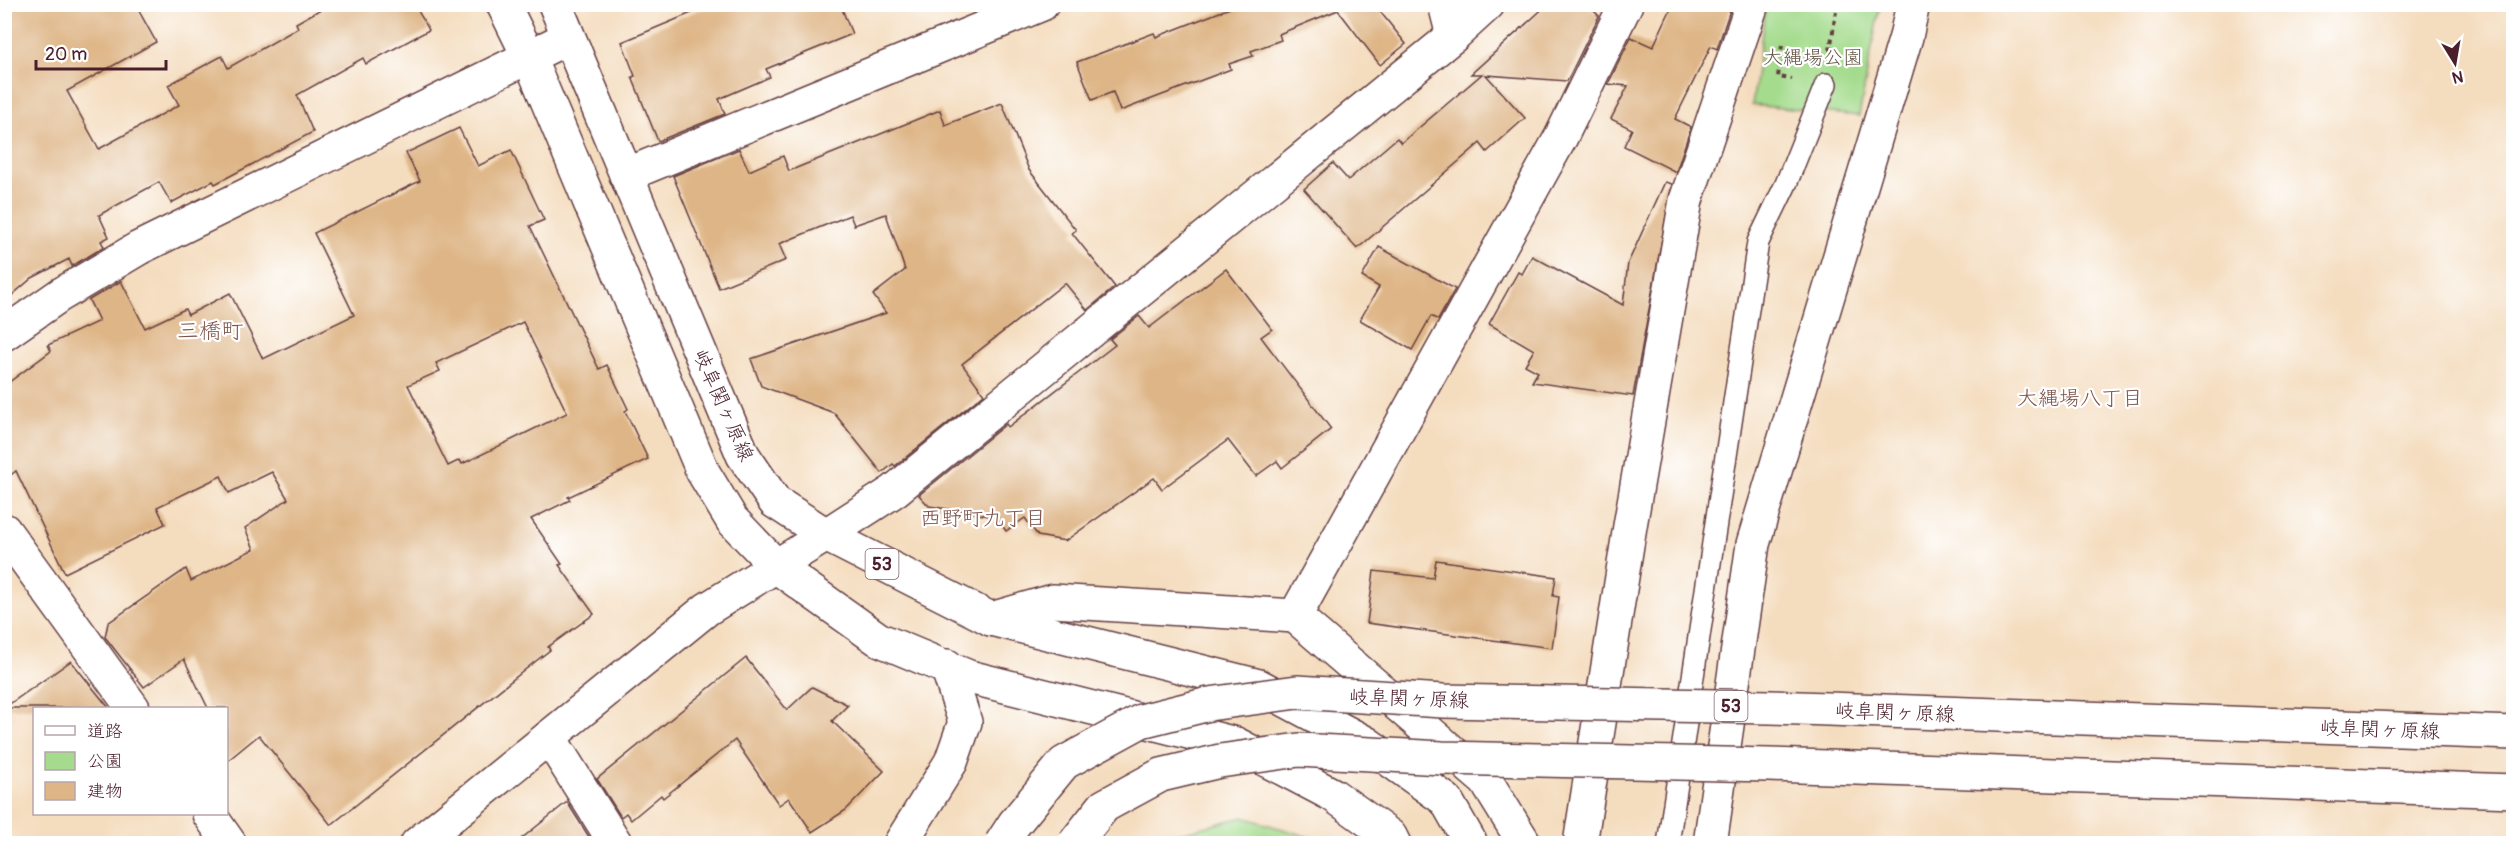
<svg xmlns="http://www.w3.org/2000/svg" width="2518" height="848" font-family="Pangolin,'Klee One',sans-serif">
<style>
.green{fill:#a4db8d;stroke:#777d5c;stroke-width:1.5}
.building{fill:#deb586;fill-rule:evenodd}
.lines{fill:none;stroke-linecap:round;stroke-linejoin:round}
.service-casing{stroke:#643c41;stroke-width:24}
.minor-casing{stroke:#643c41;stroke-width:36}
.tertiary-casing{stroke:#643c41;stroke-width:36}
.primary-casing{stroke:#643c41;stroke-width:36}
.path{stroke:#643c41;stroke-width:4;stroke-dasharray:4.5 4.5;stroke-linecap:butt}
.service{stroke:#fff;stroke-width:21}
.minor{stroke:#fff;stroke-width:33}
.tertiary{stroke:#fff;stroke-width:33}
.primary{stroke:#fff;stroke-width:33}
.primary-bridge-casing{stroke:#643c41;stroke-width:36;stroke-linecap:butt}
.primary-bridge{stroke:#fff;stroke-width:33}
.labels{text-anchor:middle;stroke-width:4.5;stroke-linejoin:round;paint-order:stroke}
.shield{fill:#fff;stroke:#80626b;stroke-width:1.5}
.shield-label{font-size:18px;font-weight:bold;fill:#4a1f2b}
.park-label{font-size:20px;fill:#655748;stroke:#fff}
.street-label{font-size:20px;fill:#4a1f2b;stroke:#fff}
.neighbourhood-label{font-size:21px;fill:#7e544b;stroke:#fff}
.quarter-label{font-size:22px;fill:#7e544b;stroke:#fff}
</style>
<rect width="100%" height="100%" fill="#fff"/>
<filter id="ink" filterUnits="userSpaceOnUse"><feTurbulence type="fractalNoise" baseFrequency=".0167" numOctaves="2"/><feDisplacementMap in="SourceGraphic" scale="12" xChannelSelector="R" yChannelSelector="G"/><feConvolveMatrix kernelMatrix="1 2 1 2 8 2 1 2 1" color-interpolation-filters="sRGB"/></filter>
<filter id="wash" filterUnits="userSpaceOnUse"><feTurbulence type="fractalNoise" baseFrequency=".008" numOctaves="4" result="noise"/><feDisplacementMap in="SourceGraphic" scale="24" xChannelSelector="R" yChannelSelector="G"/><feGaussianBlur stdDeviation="1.35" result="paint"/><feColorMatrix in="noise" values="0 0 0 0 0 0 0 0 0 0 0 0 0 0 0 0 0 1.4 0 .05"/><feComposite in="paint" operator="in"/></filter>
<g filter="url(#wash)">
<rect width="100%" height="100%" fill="#f4ddbf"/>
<g class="green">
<path d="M 1766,5 L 1880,5 L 1859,116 L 1752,105 Z"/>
<path d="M 1243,817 L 1322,841 L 1324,843 L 1159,843 L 1166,837 Z"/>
</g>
<g id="blocks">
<g class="building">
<path d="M 4,4 L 135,4 L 156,42 L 67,91 L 99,149 L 179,105 L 168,85 L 222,56 L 228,68 L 298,28 L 296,23 L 330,4 L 414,4 L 429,30 L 366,64 L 363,58 L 297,95 L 313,132 L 215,184 L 213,181 L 171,203 L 159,182 L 99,215 L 109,237 L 101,241 L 104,247 L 72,266 L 69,259 L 32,278 L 4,302 Z"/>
<path d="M 713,4 L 840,4 L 852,34 L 766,69 L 770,77 L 719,99 L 725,114 L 658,141 L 632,77 L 635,76 L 622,42 Z"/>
<path d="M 1240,4 L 1374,4 L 1406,44 L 1380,65 L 1338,10 L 1279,34 L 1281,40 L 1251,51 L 1253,56 L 1229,64 L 1231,69 L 1120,111 L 1113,92 L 1092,100 L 1077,62 L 1154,33 L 1156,37 Z"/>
<path d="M 1548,4 L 1587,4 L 1599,16 L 1567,81 L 1486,75 L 1525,118 L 1487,152 L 1480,143 L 1357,249 L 1304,189 L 1333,163 L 1348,180 L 1397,138 L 1401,143 L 1482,74 L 1471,74 Z"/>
<path d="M 1673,4 L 1732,4 L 1717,49 L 1711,46 L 1675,119 L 1691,127 L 1676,172 L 1624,146 L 1632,129 L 1611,119 L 1628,86 L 1608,84 L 1631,37 L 1653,47 Z"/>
<path d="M 1002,103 L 1029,170 L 1076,230 L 1072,233 L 1115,287 L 1087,310 L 1065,283 L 962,364 L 984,394 L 895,466 L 893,464 L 882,473 L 834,413 L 761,386 L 751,359 L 886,313 L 873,295 L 905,270 L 886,214 L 854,225 L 850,215 L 779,244 L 786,260 L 719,288 L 673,176 L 739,149 L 749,171 L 783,156 L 789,171 L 940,110 L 945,125 Z"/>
<path d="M 459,128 L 478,166 L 511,150 L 544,220 L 530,226 L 599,369 L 607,365 L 628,409 L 625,411 L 648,459 L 568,497 L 570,500 L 531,519 L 562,564 L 559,565 L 594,614 L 548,647 L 550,650 L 536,661 L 331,825 L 259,735 L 226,762 L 226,708 L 208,708 L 184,659 L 144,687 L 105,637 L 108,623 L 186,569 L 191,581 L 254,549 L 245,528 L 288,499 L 272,472 L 229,493 L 221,476 L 157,507 L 165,524 L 65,573 L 16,471 L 4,480 L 4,386 L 51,351 L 48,345 L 99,321 L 89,300 L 121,281 L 145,328 L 185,309 L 188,315 L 230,293 L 263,359 L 354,315 L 314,233 L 420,181 L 406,153 ZM 523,322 L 567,413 L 462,464 L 460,460 L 448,466 L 408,385 L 440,371 L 436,363 Z"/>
<path d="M 1665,182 L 1672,184 L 1633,396 L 1532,382 L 1538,372 L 1525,365 L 1534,350 L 1489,324 L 1518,272 L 1522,274 L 1532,256 L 1623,305 L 1628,263 Z"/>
<path d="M 1379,247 L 1455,289 L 1438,320 L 1431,316 L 1412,350 L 1360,320 L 1379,287 L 1362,277 Z"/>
<path d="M 1226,269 L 1272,329 L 1261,337 L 1331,429 L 1282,468 L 1277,461 L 1256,476 L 1228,440 L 1162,489 L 1154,478 L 1065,541 L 1038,536 L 1025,518 L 1006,531 L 996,517 L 929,506 L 919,495 L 1006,424 L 1008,427 L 1115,345 L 1110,339 L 1139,316 L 1149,328 Z"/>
<path d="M 1436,560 L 1556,577 L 1553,596 L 1559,597 L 1552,648 L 1367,623 L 1374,571 L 1433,578 Z"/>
<path d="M 746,658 L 787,710 L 812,687 L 848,705 L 832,721 L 884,771 L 846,810 L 812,832 L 789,798 L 779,805 L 735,740 L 663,798 L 661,795 L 631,820 L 626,813 L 621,817 L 597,779 Z"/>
<path d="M 71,661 L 109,708 L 4,708 Z"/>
<path d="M 567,802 L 591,840 L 586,843 L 516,843 Z"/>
</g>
</g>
</g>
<g filter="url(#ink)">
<use href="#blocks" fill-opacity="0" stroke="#643c41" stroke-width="1.5"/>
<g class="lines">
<g class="service-casing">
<path id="service" d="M 1668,844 L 1758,242 L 1786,184 L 1826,84"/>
</g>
<g class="minor-casing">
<g id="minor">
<path d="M 1445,4 L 1453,36"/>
<path d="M 626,175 L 1042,4"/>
<path d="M 4,334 L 60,295 L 139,248 L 567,38"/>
<path d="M 4,530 L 133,708"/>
<path d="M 826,535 L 894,491 L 1453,36 L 1488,4"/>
<path d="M 991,619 L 1053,601 L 1295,616"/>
<path d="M 549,737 L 616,844"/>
<path d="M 209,814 L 230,844"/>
<path d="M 900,844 L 951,762 L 965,722 L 947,666"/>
<path d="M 1525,844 L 1486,781 L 1295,616 L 1561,137 L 1626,4"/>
<path d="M 1580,844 L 1630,526 L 1686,200 L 1752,4"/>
<path d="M 1710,844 L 1753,544 L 1906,37 L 1913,4"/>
</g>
</g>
<g class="tertiary-casing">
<path id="tertiary" d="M 417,844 L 707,609 L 826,535"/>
</g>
<g class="primary-casing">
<g id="primary">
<path d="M 503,4 L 529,57 L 703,472 L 732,520 L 777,567 L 878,639 L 969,677 L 1236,744 L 1333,795 L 1390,836 L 1394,844"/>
<path d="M 555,4 L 743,455 L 775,502 L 826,535 L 991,619 L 1259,686 L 1366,743 L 1446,800 L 1471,844"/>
</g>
</g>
<g class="path">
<path d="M 1782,45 L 1778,77 L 1792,79"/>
<path d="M 1830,51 L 1837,4"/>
</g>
<use href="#service" class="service"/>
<use href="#minor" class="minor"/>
<use href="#tertiary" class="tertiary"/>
<use href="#primary" class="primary"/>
<g class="primary-bridge-casing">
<g id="primary-bridge">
<path d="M 1001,844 L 1014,824 L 1064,763 L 1141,721 L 1209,704 L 1297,692 L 1443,701 L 1770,707 L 2514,733"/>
<path d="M 1074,844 L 1104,806 L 1161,775 L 1220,761 L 1299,750 L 1442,758 L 1769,765 L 2514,791"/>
</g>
</g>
<use href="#primary-bridge" class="primary-bridge"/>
</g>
</g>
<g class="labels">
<g class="shield">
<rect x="865.5" y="549" width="33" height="30" rx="4.5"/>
<rect x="1714.5" y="691" width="33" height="30" rx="4.5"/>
</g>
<g class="shield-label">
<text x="882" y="570">53</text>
<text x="1731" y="712">53</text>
</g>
<g class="park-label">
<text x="1813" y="64">大縄場公園</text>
</g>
<g class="street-label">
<text transform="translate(724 405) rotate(66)" y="7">岐阜関ヶ原線</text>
<text transform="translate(1409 698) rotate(2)" y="7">岐阜関ヶ原線</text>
<text transform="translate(1895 712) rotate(2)" y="7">岐阜関ヶ原線</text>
<text transform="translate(2380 729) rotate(2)" y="7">岐阜関ヶ原線</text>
</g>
<g class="neighbourhood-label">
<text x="2080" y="405">大縄場八丁目</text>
<text x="983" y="525">西野町九丁目</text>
</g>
<g class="quarter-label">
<text x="210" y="338">三橋町</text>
</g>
</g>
<rect width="2518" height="848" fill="none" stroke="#fff" stroke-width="24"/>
<rect x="33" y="707" width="195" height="108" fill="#ffffff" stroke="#b7a5aa" stroke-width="1.5"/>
<rect x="45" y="726" width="30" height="9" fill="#ffffff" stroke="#b7a5aa" stroke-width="1.5"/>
<text x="87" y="737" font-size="18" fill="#4a1f2b">道路</text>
<rect x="45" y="752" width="30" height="18" fill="#a4db8d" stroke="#b7a5aa" stroke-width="1.5"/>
<text x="87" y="767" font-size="18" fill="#4a1f2b">公園</text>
<rect x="45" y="782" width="30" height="18" fill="#deb586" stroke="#b7a5aa" stroke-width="1.5"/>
<text x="87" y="797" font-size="18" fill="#4a1f2b">建物</text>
<g transform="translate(2455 63) rotate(169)" stroke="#ffffff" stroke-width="4.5" paint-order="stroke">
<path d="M0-4.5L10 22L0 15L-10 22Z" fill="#4a1f2b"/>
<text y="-9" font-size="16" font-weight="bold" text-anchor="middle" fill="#4a1f2b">N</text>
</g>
<path d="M36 60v9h130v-9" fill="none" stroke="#4a1f2b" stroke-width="3"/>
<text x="45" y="60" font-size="18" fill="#4a1f2b" stroke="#ffffff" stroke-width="4.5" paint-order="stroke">20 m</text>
</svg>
